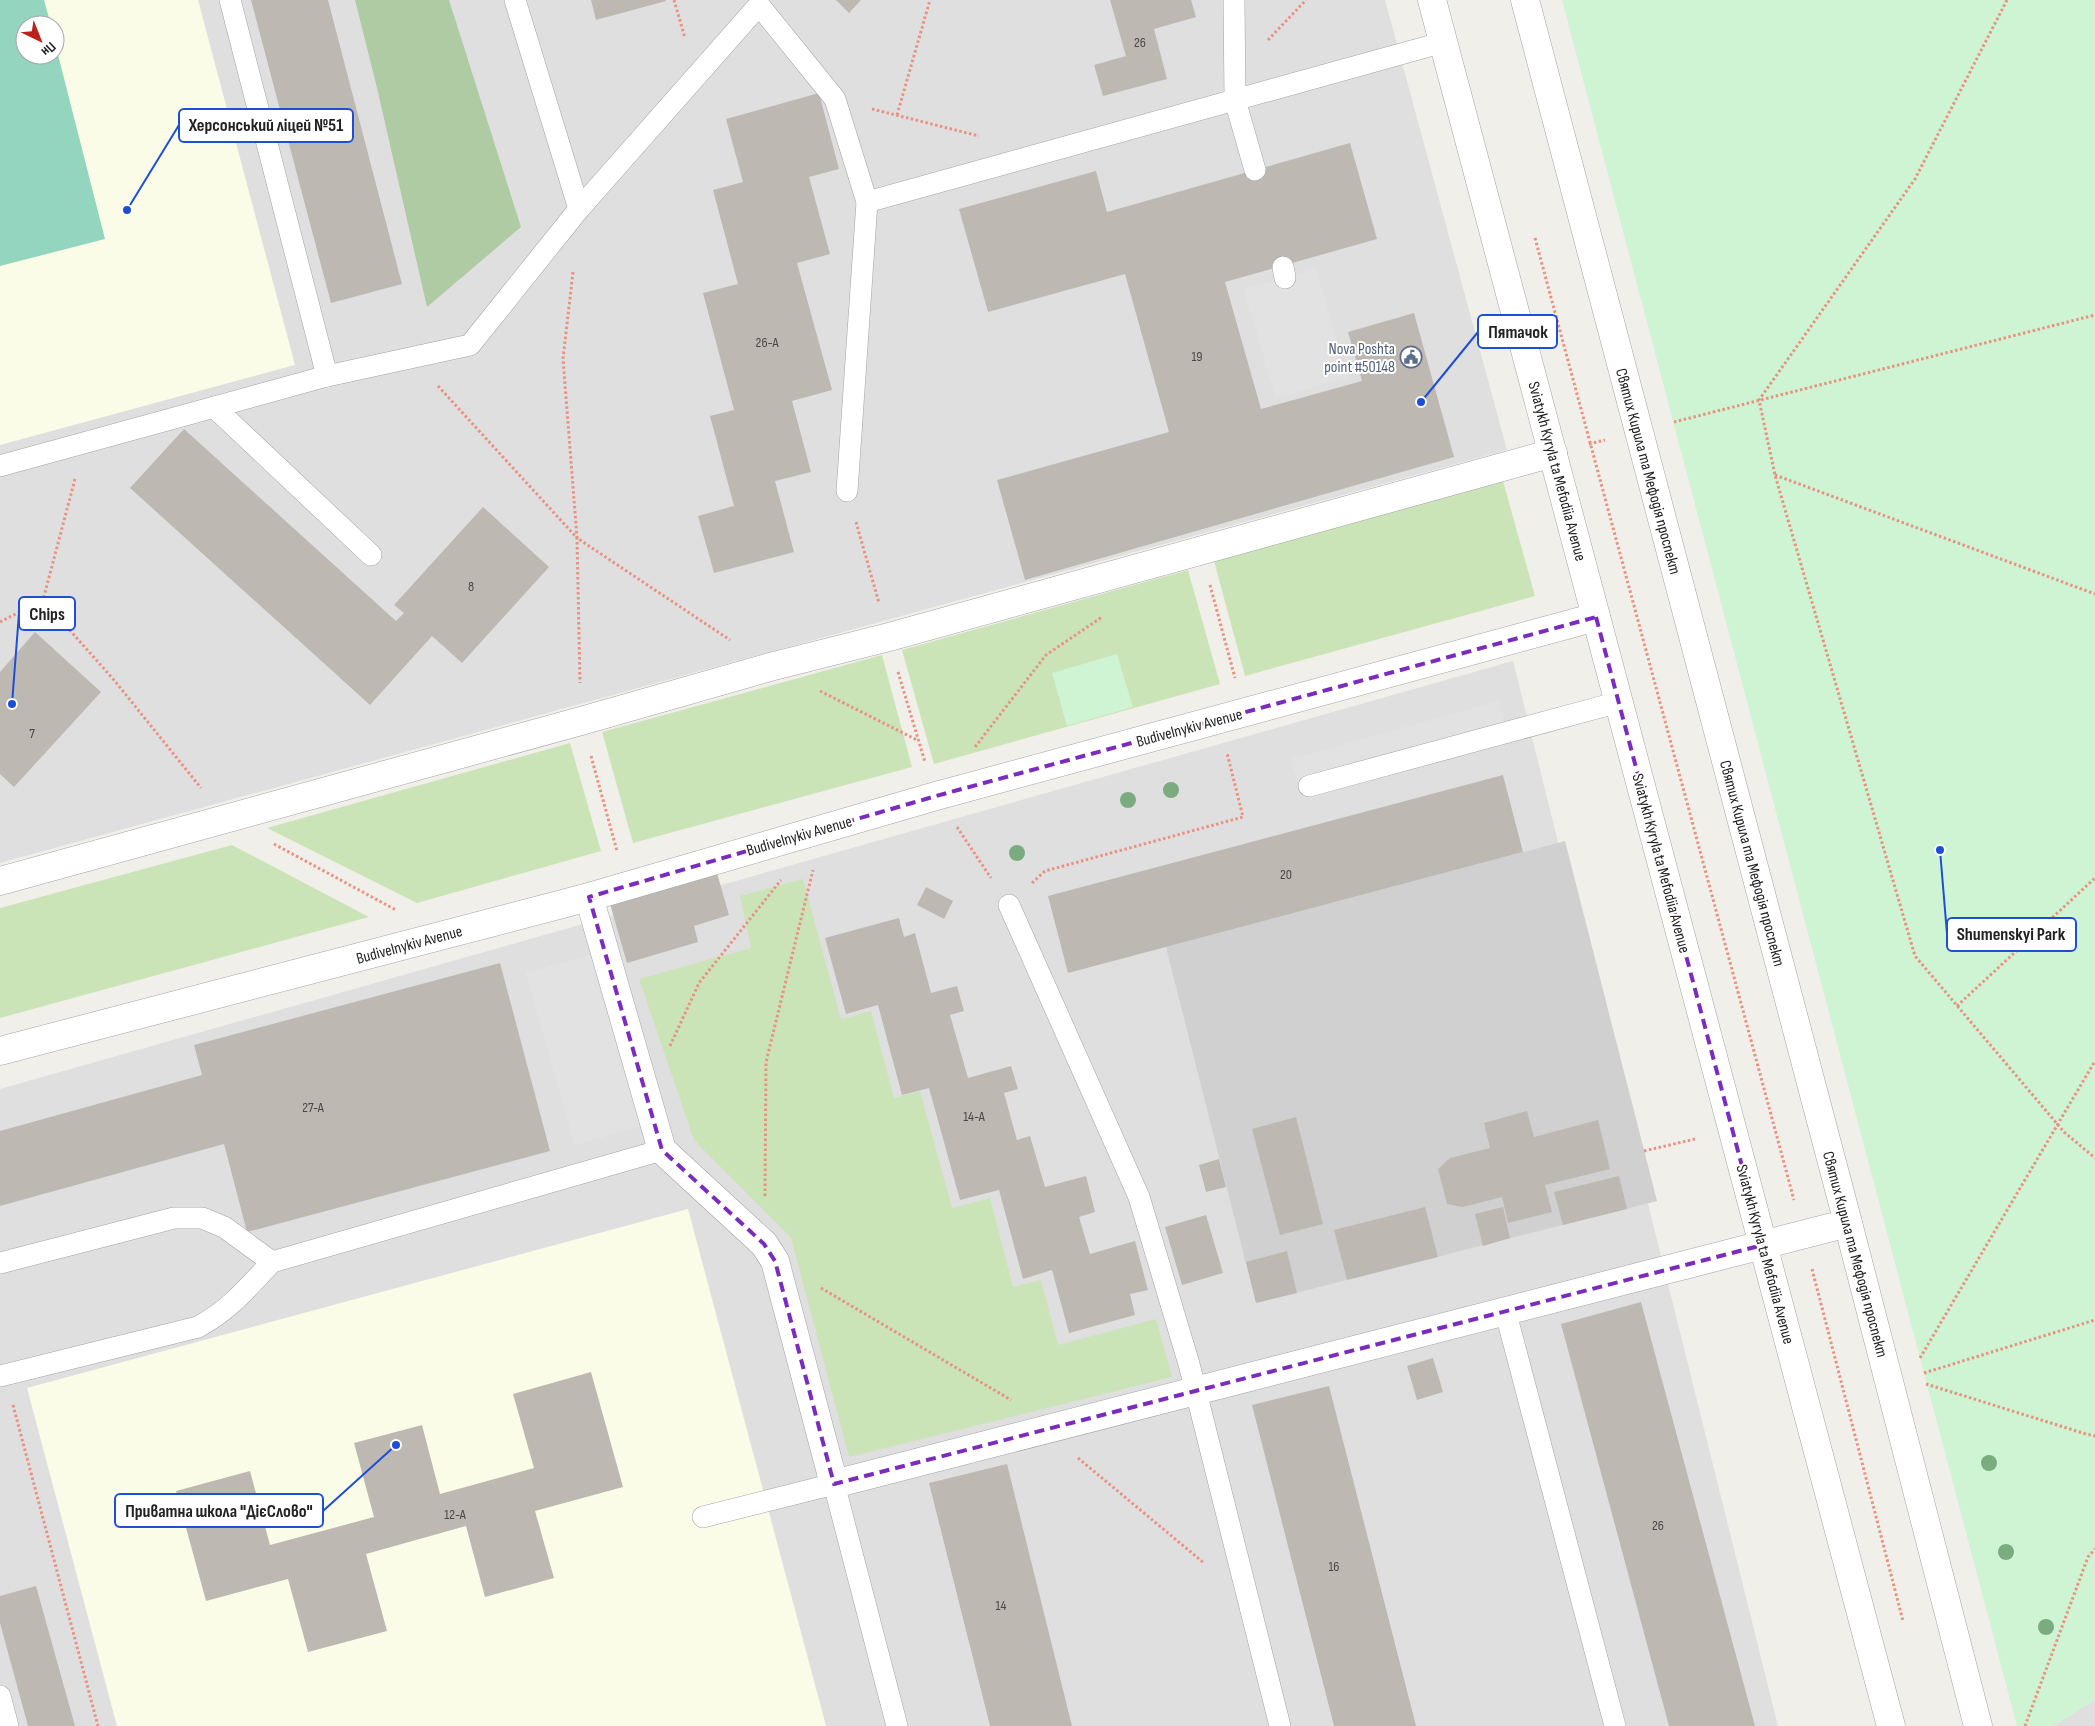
<svg xmlns="http://www.w3.org/2000/svg" width="2095" height="1726" font-family="'Sofia Sans Condensed',sans-serif">
<style>
.residential{fill:#e0dfdf;fill-rule:evenodd}
.education{fill:#fbfce8;fill-rule:evenodd}
.religious{fill:#d0d0d0}
.grass{fill:#cbe4b7}
.forest{fill:#aecba4}
.park{fill:#cef4d3}
.pitch{fill:#93d5bf}
.parking{fill:#e2e2e2}
.building{fill:#beb8b3}
.lines{fill:none;stroke-linecap:round;stroke-linejoin:round}
.service-casing{stroke:#a3a3a3;stroke-width:22}
.pedestrian-casing{stroke:#a3a3a3;stroke-width:29}
.minor-casing{stroke:#a3a3a3;stroke-width:29}
.path{stroke:#e99283;stroke-width:3;stroke-dasharray:2.5 2.5;stroke-linecap:butt}
.service{stroke:#fff;stroke-width:21}
.pedestrian{stroke:#fff;stroke-width:28}
.minor{stroke:#fff;stroke-width:28}
.tree{fill:#7bac7f}
.marked{fill:none;stroke:#7b2cbf;stroke-width:4;stroke-dasharray:10 6;stroke-linejoin:round}
.labels{text-anchor:middle;stroke-width:4;stroke-linejoin:round;paint-order:stroke}
.number-label{font-size:14px;fill:#494846}
.service-label{font-size:16px;fill:#4e5e75;stroke:#fff;text-anchor:end}
.street-label{font-size:16px;fill:#222;stroke:#fff}
.leader{fill:none;stroke:#1d4ed8;stroke-width:2}
.callout-dot{fill:#1d4ed8;stroke:#fff;stroke-width:2}
.callout{fill:#fff;stroke:#1d4ed8;stroke-width:2}
.callout-label{font-size:18px;text-anchor:middle;font-weight:bold;fill:#222}
</style>
<rect width="100%" height="100%" fill="#f1efea"/>
<g class="residential">
<path d="M 0,0 L 1385,0 L 1507,450 L 0,863 ZM 25,25 L 55,25 L 55,55 L 25,55 Z"/>
<path d="M 1513,661 L 1778,1726 L 0,1726 L 0,1089 Z"/>
<path d="M 2095,1700 L 2095,1726 L 2052,1726 Z"/>
</g>
<g class="education">
<path d="M 0,0 L 198,0 L 295,365 L 0,445 ZM 25,25 L 55,25 L 55,55 L 25,55 Z"/>
<path d="M 688,1209 L 826,1726 L 117,1726 L 27,1388 Z"/>
</g>
<path class="religious" d="M 1565,841 L 1657,1201 L 1256,1303 L 1166,947 Z"/>
<g class="grass">
<path d="M 1503,481 L 1535,596 L 1245,676 L 1214,561 Z"/>
<path d="M 1188,570 L 1220,684 L 934,764 L 902,650 Z"/>
<path d="M 882,655 L 912,767 L 633,843 L 602,732 Z"/>
<path d="M 570,743 L 601,851 L 417,903 L 267,828 Z"/>
<path d="M 232,845 L 369,917 L 0,1018 L 0,908 Z"/>
<path d="M 803,879 L 841,1019 L 871,1011 L 894,1098 L 920,1091 L 952,1208 L 990,1198 L 1013,1287 L 1041,1280 L 1058,1345 L 1156,1319 L 1172,1377 L 849,1457 L 791,1238 L 694,1140 L 639,979 L 751,948 L 740,896 Z"/>
</g>
<path class="forest" d="M 355,0 L 449,0 L 521,227 L 427,307 L 377,88 Z"/>
<g class="park">
<path d="M 1562,0 L 2095,0 L 2095,1700 L 2052,1726 L 2017,1726 Z"/>
<path d="M 1117,654 L 1133,707 L 1067,726 L 1052,673 Z"/>
</g>
<path class="pitch" d="M 0,0 L 44,0 L 51,25 L 25,25 L 25,55 L 55,55 L 55,43 L 105,239 L 0,266 Z"/>
<g class="parking">
<path d="M 1316,269 L 1347,378 L 1276,398 L 1244,289 Z"/>
<path d="M 1498,701 L 1509,741 L 1302,799 L 1291,759 Z"/>
<path d="M 597,953 L 646,1125 L 575,1145 L 526,973 Z"/>
</g>
<g class="building">
<path d="M 251,0 L 328,0 L 402,284 L 331,303 Z"/>
<path d="M 591,0 L 666,0 L 666,1 L 596,20 Z"/>
<path d="M 836,0 L 861,0 L 849,13 Z"/>
<path d="M 1110,0 L 1191,0 L 1196,17 L 1154,29 L 1167,79 L 1103,96 L 1094,65 L 1126,56 Z"/>
<path d="M 819,93 L 839,169 L 809,177 L 830,254 L 797,263 L 832,390 L 792,401 L 811,472 L 775,481 L 794,552 L 714,573 L 698,516 L 734,506 L 710,416 L 734,410 L 703,293 L 738,284 L 713,190 L 743,182 L 726,119 Z"/>
<path d="M 1350,143 L 1377,239 L 1225,282 L 1261,409 L 1362,381 L 1348,332 L 1414,313 L 1454,457 L 1025,580 L 997,480 L 1169,432 L 1125,274 L 988,312 L 959,209 L 1096,171 L 1107,212 Z"/>
<path d="M 184,429 L 396,621 L 404,613 L 394,605 L 483,507 L 549,567 L 462,663 L 432,636 L 370,705 L 130,488 Z"/>
<path d="M 35,632 L 101,692 L 14,787 L 0,774 L 0,672 Z"/>
<path d="M 1503,775 L 1523,852 L 1068,973 L 1048,896 Z"/>
<path d="M 715,866 L 729,915 L 694,926 L 698,942 L 627,963 L 608,897 Z"/>
<path d="M 926,887 L 953,901 L 944,919 L 917,905 Z"/>
<path d="M 899,918 L 904,937 L 915,933 L 931,993 L 957,986 L 964,1011 L 950,1015 L 968,1078 L 1011,1066 L 1018,1089 L 1004,1093 L 1017,1140 L 1030,1136 L 1045,1187 L 1086,1176 L 1095,1212 L 1079,1217 L 1090,1254 L 1135,1241 L 1148,1290 L 1130,1294 L 1135,1315 L 1069,1333 L 1052,1270 L 1023,1279 L 999,1190 L 960,1200 L 929,1088 L 902,1095 L 878,1005 L 846,1014 L 825,938 Z"/>
<path d="M 500,963 L 550,1151 L 247,1232 L 224,1144 L 0,1206 L 0,1131 L 202,1075 L 194,1045 Z"/>
<path d="M 1527,1111 L 1534,1137 L 1598,1120 L 1610,1169 L 1545,1185 L 1552,1212 L 1508,1223 L 1502,1197 L 1463,1207 L 1447,1204 L 1438,1169 L 1450,1158 L 1490,1148 L 1484,1123 Z"/>
<path d="M 1296,1117 L 1323,1224 L 1280,1235 L 1252,1129 Z"/>
<path d="M 1219,1159 L 1226,1187 L 1206,1192 L 1199,1165 Z"/>
<path d="M 1619,1176 L 1627,1209 L 1563,1225 L 1554,1192 Z"/>
<path d="M 1425,1207 L 1438,1257 L 1347,1280 L 1334,1230 Z"/>
<path d="M 1503,1207 L 1510,1238 L 1483,1246 L 1475,1214 Z"/>
<path d="M 1206,1215 L 1223,1273 L 1182,1285 L 1165,1227 Z"/>
<path d="M 1287,1251 L 1297,1293 L 1256,1303 L 1246,1262 Z"/>
<path d="M 1641,1302 L 1755,1726 L 1669,1726 L 1561,1324 Z"/>
<path d="M 1433,1358 L 1443,1392 L 1417,1400 L 1407,1366 Z"/>
<path d="M 591,1372 L 623,1487 L 535,1511 L 554,1578 L 485,1597 L 466,1526 L 366,1554 L 387,1631 L 308,1652 L 288,1579 L 206,1601 L 176,1491 L 250,1471 L 270,1545 L 374,1517 L 354,1443 L 422,1425 L 440,1494 L 534,1468 L 513,1394 Z"/>
<path d="M 1329,1386 L 1416,1726 L 1334,1726 L 1252,1405 Z"/>
<path d="M 1007,1464 L 1072,1726 L 990,1726 L 929,1483 Z"/>
<path d="M 36,1586 L 75,1726 L 28,1726 L 0,1623 L 0,1596 Z"/>
</g>
<g class="lines">
<g class="service-casing">
<g id="service">
<path d="M 230,0 L 327,376"/>
<path d="M 515,0 L 579,209"/>
<path d="M 1234,0 L 1235,100 L 1255,170"/>
<path d="M 1283,267 L 1285,278"/>
<path d="M 214,407 L 371,555"/>
<path d="M 0,466 L 327,376 L 470,345 L 579,209 L 759,5 L 835,99 L 867,202 L 1444,42"/>
<path d="M 847,491 L 867,202"/>
<path d="M 1309,786 L 1619,702"/>
<path d="M 1009,905 L 1139,1197 L 1189,1364 L 1280,1726"/>
<path d="M 0,1263 L 174,1218 L 202,1218 L 224,1227 L 272,1262"/>
<path d="M 1505,1310 L 1615,1726"/>
<path d="M 0,1376 L 198,1327 C 231,1309 247,1288 272,1262 L 662,1150"/>
<path d="M 703,1517 L 834,1484 L 897,1726"/>
<path d="M 0,1696 L 8,1726"/>
</g>
</g>
<g class="pedestrian-casing">
<g id="pedestrian">
<path d="M 0,881 L 581,721 L 770,667 L 889,637 L 1553,453"/>
<path d="M 0,1051 L 589,897 L 936,796 L 1596,617"/>
</g>
</g>
<g class="minor-casing">
<g id="minor">
<path d="M 1432,0 L 1891,1726"/>
<path d="M 1525,0 L 1848,1223 L 1978,1726"/>
<path d="M 589,897 L 662,1150 L 764,1244 L 775,1261 L 834,1484 L 1848,1223"/>
</g>
</g>
<g class="path">
<path d="M 674,0 L 685,38"/>
<path d="M 2007,0 L 1915,179 L 1759,400 L 1775,475 L 1915,956 L 2064,1132 L 2095,1158"/>
<path d="M 1268,40 L 1306,0"/>
<path d="M 872,109 L 979,136"/>
<path d="M 897,115 L 930,0"/>
<path d="M 1535,238 L 1794,1200"/>
<path d="M 573,272 L 563,359 L 577,538 L 730,640"/>
<path d="M 438,386 L 577,538 L 580,683"/>
<path d="M 1674,422 L 2095,315"/>
<path d="M 1589,444 L 1605,440"/>
<path d="M 1775,475 L 2095,594"/>
<path d="M 75,479 L 43,600 L 114,680 L 201,788"/>
<path d="M 856,522 L 879,603"/>
<path d="M 1210,585 L 1235,678"/>
<path d="M 0,622 L 43,600"/>
<path d="M 898,672 L 925,762"/>
<path d="M 820,691 L 917,740"/>
<path d="M 975,747 L 1046,655 L 1102,617"/>
<path d="M 591,756 L 617,851"/>
<path d="M 957,827 L 991,878"/>
<path d="M 274,844 L 396,910"/>
<path d="M 1032,883 L 1045,871 L 1243,817 L 1227,753"/>
<path d="M 1957,1006 L 2095,878"/>
<path d="M 670,1046 L 699,983 L 781,880"/>
<path d="M 1644,1151 L 1695,1139"/>
<path d="M 765,1196 L 766,1062 L 813,870"/>
<path d="M 1812,1269 L 1903,1621"/>
<path d="M 821,1288 L 1011,1400"/>
<path d="M 1920,1358 L 2095,1061"/>
<path d="M 1924,1373 L 2095,1320"/>
<path d="M 1926,1384 L 2086,1434 L 2095,1436"/>
<path d="M 13,1405 L 98,1726"/>
<path d="M 1078,1458 L 1204,1563"/>
<path d="M 2025,1726 L 2088,1557 L 2095,1549"/>
</g>
<use href="#service" class="service"/>
<use href="#pedestrian" class="pedestrian"/>
<use href="#minor" class="minor"/>
</g>
<g class="tree">
<circle cx="1171" cy="790" r="8"/>
<circle cx="1128" cy="800" r="8"/>
<circle cx="1017" cy="853" r="8"/>
<circle cx="1989" cy="1463" r="8"/>
<circle cx="2006" cy="1552" r="8"/>
<circle cx="2046" cy="1627" r="8"/>
</g>
<path class="marked" d="M 1596,617 L 1763,1245 L 834,1484 L 775,1261 L 764,1244 L 662,1150 L 589,897 L 936,796 Z"/>
<defs>
<g id="civic-ring" transform="scale(1.125)"><circle r="9.5" fill="#fff" stroke="#5c6f8a" stroke-width="1.5"/><path d="M-.6-6.5H3V-4.5H.6V-3L4-1V1h2V6H-6V1h2V-1L-.6-3ZM-1.2 2.5V6h2.4V2.5Z" fill="#5c6f8a"/></g>
</defs>
<g fill-rule="evenodd">
<use href="#civic-ring" x="1411" y="357"/>
</g>
<g class="labels">
<g class="number-label">
<text x="1140" y="47">26</text>
<text x="767" y="347">26-А</text>
<text x="1197" y="361">19</text>
<text x="471" y="591">8</text>
<text x="32" y="738">7</text>
<text x="1286" y="879">20</text>
<text x="313" y="1112">27-А</text>
<text x="974" y="1121">14-А</text>
<text x="455" y="1519">12-А</text>
<text x="1658" y="1530">26</text>
<text x="1334" y="1571">16</text>
<text x="1001" y="1610">14</text>
</g>
<g class="service-label">
<text x="1395" y="354">Nova Poshta<tspan x="1395" dy="18">point #50148</tspan></text>
</g>
<g class="street-label">
<text transform="translate(1558 471) rotate(75)" y="6">Sviatykh Kyryla ta Mefodiia Avenue</text>
<text transform="translate(1649 471) rotate(75)" y="6">Святих Кирила та Мефодія проспект</text>
<text transform="translate(1189 727) rotate(-15)" y="6">Budivelnykiv Avenue</text>
<text transform="translate(799 835) rotate(-16)" y="6">Budivelnykiv Avenue</text>
<text transform="translate(1662 863) rotate(75)" y="6">Sviatykh Kyryla ta Mefodiia Avenue</text>
<text transform="translate(1753 863) rotate(75)" y="6">Святих Кирила та Мефодія проспект</text>
<text transform="translate(409 944) rotate(-15)" y="6">Budivelnykiv Avenue</text>
<text transform="translate(1766 1254) rotate(75)" y="6">Sviatykh Kyryla ta Mefodiia Avenue</text>
<text transform="translate(1856 1254) rotate(75)" y="6">Святих Кирила та Мефодія проспект</text>
</g>
</g>
<path class="leader" d="M127 210L179 125M1421 402L1478 332M12 704L19 613M1940 850L1947 934M396 1445L323 1511"/>
<g class="callout-dot">
<circle cx="127" cy="210" r="5"/>
<circle cx="1421" cy="402" r="5"/>
<circle cx="12" cy="704" r="5"/>
<circle cx="1940" cy="850" r="5"/>
<circle cx="396" cy="1445" r="5"/>
</g>
<g class="callout">
<rect x="179" y="109" width="174" height="33" rx="5"/>
<rect x="1478" y="315" width="79" height="33" rx="5"/>
<rect x="19" y="597" width="56" height="33" rx="5"/>
<rect x="1947" y="918" width="129" height="33" rx="5"/>
<rect x="115" y="1494" width="208" height="33" rx="5"/>
</g>
<g class="callout-label">
<text x="266" y="131">Херсонський ліцей №51</text>
<text x="1518" y="338">Пятачок</text>
<text x="47" y="620">Chips</text>
<text x="2011" y="940">Shumenskyi Park</text>
<text x="219" y="1517">Приватна школа "ДієСлово"</text>
</g>
<g transform="translate(40 40) rotate(137)"><circle r="24" fill="#ffffff" stroke="#a7a7a7"/>
<path d="M0-4L9 19L0 12L-9 19Z" fill="#ba221a"/>
<text y="-8" font-size="14" font-weight="bold" text-anchor="middle" fill="#222222">Пн</text>
</g>
</svg>
